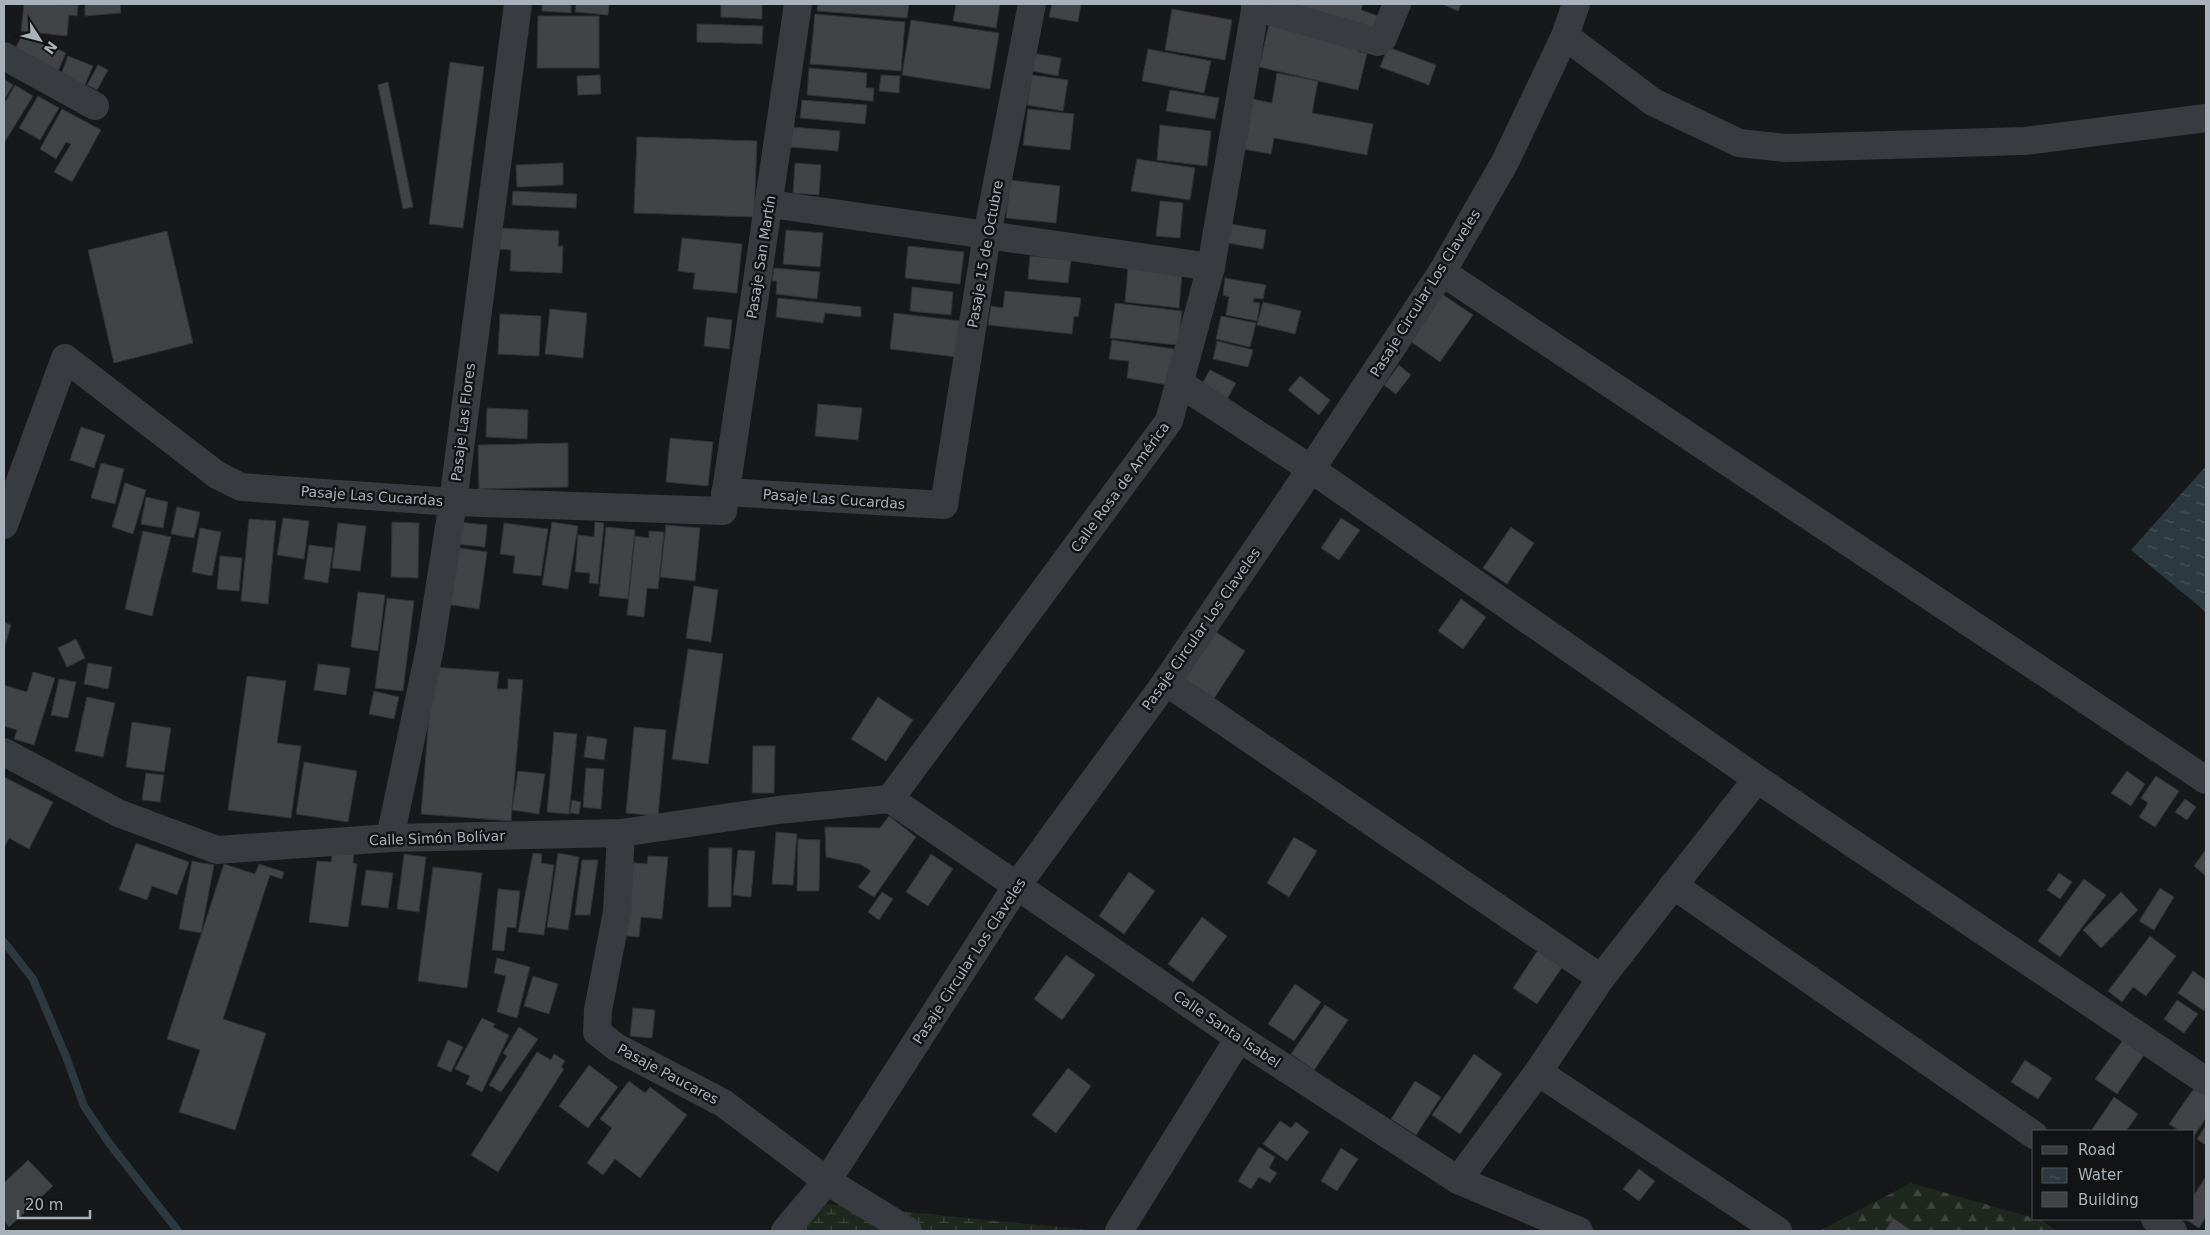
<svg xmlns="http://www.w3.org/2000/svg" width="2210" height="1235" font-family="'DejaVu Sans',sans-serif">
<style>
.forest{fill:url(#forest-firs)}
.wetland{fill:url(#wetland-marsh)}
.water{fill:url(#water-ripples)}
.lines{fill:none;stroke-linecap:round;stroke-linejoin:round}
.stream{stroke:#2c3a3f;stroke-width:8}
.building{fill:#414347;stroke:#313236}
.minor{stroke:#383b3f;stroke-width:28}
.labels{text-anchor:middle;stroke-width:5;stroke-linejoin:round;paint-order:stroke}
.street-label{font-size:14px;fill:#a9b2ba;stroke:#121315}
</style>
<defs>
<pattern id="forest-firs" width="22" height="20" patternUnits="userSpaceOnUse" patternTransform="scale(1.25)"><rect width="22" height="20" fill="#1f281f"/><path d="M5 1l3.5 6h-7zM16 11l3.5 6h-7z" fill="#3d453d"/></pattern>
<pattern id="wetland-marsh" width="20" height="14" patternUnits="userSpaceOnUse" patternTransform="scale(1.25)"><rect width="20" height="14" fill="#1f281f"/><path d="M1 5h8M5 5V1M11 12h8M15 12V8" fill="none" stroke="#3d453d"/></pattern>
<pattern id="water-ripples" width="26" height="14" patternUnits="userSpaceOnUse" patternTransform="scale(1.25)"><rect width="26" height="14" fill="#2c3a3f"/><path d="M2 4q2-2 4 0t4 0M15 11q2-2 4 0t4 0" fill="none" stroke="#485459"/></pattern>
</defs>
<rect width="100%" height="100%" fill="#17181a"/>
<path class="forest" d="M 1911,1183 L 2041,1220 L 2057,1231 L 1819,1231 Z"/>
<path class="wetland" d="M 817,1203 L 1100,1231 L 781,1231 Z"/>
<path class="water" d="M 2206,466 L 2206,612 L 2131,550 Z"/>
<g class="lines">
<path class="stream" d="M 4,942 L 33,979 L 65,1054 L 84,1106 L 109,1143 L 178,1231"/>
</g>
<g class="building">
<path d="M 24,4 L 78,5 L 77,16 L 69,15 L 67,36 L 21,31 Z"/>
<path d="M 85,4 L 120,4 L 121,13 L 85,16 Z"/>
<path d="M 542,4 L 571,4 L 571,13 L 542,11 Z"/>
<path d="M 576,4 L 609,4 L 608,15 L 575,12 Z"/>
<path d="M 721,4 L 762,4 L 762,19 L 721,17 Z"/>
<path d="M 818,4 L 909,4 L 907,18 L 817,11 Z"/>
<path d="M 956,4 L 1000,4 L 996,28 L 953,21 Z"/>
<path d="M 1052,4 L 1081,4 L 1078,22 L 1049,17 Z"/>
<path d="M 1278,4 L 1363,4 L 1361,10 L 1381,17 L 1374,36 Z"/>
<path d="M 1442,4 L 1461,4 L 1458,11 Z"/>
<path d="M 1172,9 L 1232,20 L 1225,60 L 1165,50 Z"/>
<path d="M 815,14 L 905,22 L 901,71 L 810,64 Z"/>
<path d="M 538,16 L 599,16 L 599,68 L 537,68 Z"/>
<path d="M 911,20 L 999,33 L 990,89 L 902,75 Z"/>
<path d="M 1270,20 L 1358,46 L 1357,51 L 1367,54 L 1358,90 L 1259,67 Z"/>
<path d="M 697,24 L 763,26 L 762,44 L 697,42 Z"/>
<path d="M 23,33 L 66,53 L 58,71 L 14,51 Z"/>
<path d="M 1388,47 L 1436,65 L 1429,85 L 1380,67 Z"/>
<path d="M 1148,49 L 1211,61 L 1204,93 L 1142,81 Z"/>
<path d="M 1026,52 L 1061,58 L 1058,76 L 1022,69 Z"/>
<path d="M 68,56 L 93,66 L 84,87 L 60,77 Z"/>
<path d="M 450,62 L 484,67 L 463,228 L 429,224 Z"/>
<path d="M 98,65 L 108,70 L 97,90 L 87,85 Z"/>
<path d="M 809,68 L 867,73 L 866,88 L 874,88 L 873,101 L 807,95 Z"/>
<path d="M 1277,73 L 1318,81 L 1312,113 L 1373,124 L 1367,155 L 1274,138 L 1271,154 L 1243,149 L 1253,99 L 1272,103 Z"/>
<path d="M 600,75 L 601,94 L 578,95 L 577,76 Z"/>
<path d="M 881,75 L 900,76 L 899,93 L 879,91 Z"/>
<path d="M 1032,75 L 1068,80 L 1063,111 L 1027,105 Z"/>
<path d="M 4,79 L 13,85 L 4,100 Z"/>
<path d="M 388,82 L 413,207 L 403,209 L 378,85 Z"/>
<path d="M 15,85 L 33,96 L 4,143 L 4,104 Z"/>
<path d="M 1170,90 L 1219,98 L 1215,119 L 1166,111 Z"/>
<path d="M 38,96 L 59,108 L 40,140 L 19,128 Z"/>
<path d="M 802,100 L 867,105 L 865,124 L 800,118 Z"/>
<path d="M 62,109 L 101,130 L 72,182 L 54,172 L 71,144 L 66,142 L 56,159 L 40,149 Z"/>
<path d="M 1028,109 L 1074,114 L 1070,150 L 1023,145 Z"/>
<path d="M 1160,125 L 1211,131 L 1207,166 L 1157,160 Z"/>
<path d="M 792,127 L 840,131 L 838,151 L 790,147 Z"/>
<path d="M 637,137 L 757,141 L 754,217 L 634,213 Z"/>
<path d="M 1137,159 L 1195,168 L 1190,200 L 1131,191 Z"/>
<path d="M 563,163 L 563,185 L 517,187 L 516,165 Z"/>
<path d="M 795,163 L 821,165 L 819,195 L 793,193 Z"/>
<path d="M 1010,180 L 1060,186 L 1056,223 L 1006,218 Z"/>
<path d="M 513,191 L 577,194 L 576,208 L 512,205 Z"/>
<path d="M 1160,201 L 1183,203 L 1180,238 L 1156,236 Z"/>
<path d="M 1230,224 L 1266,230 L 1263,249 L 1227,243 Z"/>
<path d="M 498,228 L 559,231 L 558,246 L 563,246 L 562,273 L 510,271 L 511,250 L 497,249 Z"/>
<path d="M 786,230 L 823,233 L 820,267 L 783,264 Z"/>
<path d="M 167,231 L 193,343 L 114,363 L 88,250 Z"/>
<path d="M 682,238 L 742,244 L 737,293 L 693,289 L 695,273 L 678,271 Z"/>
<path d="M 908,246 L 964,252 L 960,284 L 905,278 Z"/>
<path d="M 1030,256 L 1071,260 L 1068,283 L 1028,279 Z"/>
<path d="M 1128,267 L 1182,273 L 1179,308 L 1125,302 Z"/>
<path d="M 774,268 L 820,272 L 817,299 L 776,294 L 777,281 L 772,281 Z"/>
<path d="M 1225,278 L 1266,285 L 1263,299 L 1254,298 L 1253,302 L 1260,303 L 1257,321 L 1226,315 L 1229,297 L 1223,295 Z"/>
<path d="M 912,287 L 953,292 L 951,315 L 910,311 Z"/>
<path d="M 1005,291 L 1081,298 L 1078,317 L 1074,316 L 1072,334 L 988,325 L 991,306 L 1003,308 Z"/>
<path d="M 1442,294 L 1473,315 L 1440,362 L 1410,341 Z"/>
<path d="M 778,298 L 861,307 L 861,317 L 825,313 L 823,323 L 776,317 Z"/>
<path d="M 1263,302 L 1301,311 L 1295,334 L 1257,325 Z"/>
<path d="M 1115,303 L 1182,311 L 1178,345 L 1110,338 Z"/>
<path d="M 550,309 L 587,313 L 583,358 L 545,354 Z"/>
<path d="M 894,313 L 961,321 L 957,357 L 890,349 Z"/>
<path d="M 500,314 L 541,316 L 539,356 L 498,354 Z"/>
<path d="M 1221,316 L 1256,323 L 1250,347 L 1216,339 Z"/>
<path d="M 707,317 L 732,320 L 729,349 L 704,346 Z"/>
<path d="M 1112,340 L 1174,349 L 1168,385 L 1127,378 L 1129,361 L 1109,359 Z"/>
<path d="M 1217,341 L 1253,350 L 1248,367 L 1213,359 Z"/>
<path d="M 1399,365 L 1411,375 L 1396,394 L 1384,385 Z"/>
<path d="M 1210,370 L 1236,383 L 1225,403 L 1199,389 Z"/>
<path d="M 1300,376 L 1330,400 L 1319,415 L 1288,390 Z"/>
<path d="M 818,404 L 862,408 L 858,440 L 815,436 Z"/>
<path d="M 487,408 L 528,410 L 527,439 L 486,437 Z"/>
<path d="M 81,427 L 105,435 L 94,468 L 70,460 Z"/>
<path d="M 670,438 L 713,442 L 708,486 L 666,482 Z"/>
<path d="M 568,443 L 568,487 L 479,489 L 478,445 Z"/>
<path d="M 101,463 L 124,469 L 115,504 L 91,498 Z"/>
<path d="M 125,483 L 146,490 L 133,534 L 112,527 Z"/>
<path d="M 146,497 L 168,502 L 163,528 L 141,524 Z"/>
<path d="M 177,507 L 200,512 L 194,538 L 171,534 Z"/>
<path d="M 283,518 L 309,521 L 304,559 L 277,555 Z"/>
<path d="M 1341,518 L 1360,530 L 1339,560 L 1321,548 Z"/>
<path d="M 249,519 L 276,521 L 268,604 L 241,601 Z"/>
<path d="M 392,522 L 419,523 L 418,578 L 391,577 Z"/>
<path d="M 458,522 L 487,525 L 485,547 L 456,544 Z"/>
<path d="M 552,522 L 578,526 L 568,589 L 542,585 Z"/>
<path d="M 595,522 L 604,523 L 598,584 L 589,583 L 590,573 L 575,572 L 578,535 L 594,537 Z"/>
<path d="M 338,523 L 366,526 L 360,571 L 332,568 Z"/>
<path d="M 504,523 L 548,529 L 541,576 L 513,573 L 515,556 L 500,554 Z"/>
<path d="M 666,525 L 700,528 L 695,581 L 660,577 Z"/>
<path d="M 606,527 L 635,530 L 628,599 L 599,596 Z"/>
<path d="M 1511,527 L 1534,543 L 1507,584 L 1483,568 Z"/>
<path d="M 200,528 L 221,532 L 212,576 L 192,572 Z"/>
<path d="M 143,531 L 171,537 L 152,616 L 125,609 Z"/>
<path d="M 649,531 L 664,532 L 658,589 L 647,588 L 644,617 L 627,615 L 635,536 L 649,538 Z"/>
<path d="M 309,545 L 333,548 L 328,583 L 304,579 Z"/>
<path d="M 454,547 L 487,552 L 479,609 L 445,604 Z"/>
<path d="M 220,556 L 242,558 L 239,591 L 217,589 Z"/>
<path d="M 694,586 L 718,590 L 711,642 L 686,638 Z"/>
<path d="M 358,592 L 385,595 L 378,651 L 351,647 Z"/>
<path d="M 387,598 L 414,601 L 403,691 L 375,688 Z"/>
<path d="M 1461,599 L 1486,617 L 1463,649 L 1438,631 Z"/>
<path d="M 4,622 L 11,625 L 4,648 Z"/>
<path d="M 1216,632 L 1245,651 L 1213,700 L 1184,680 Z"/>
<path d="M 76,639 L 85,658 L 67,667 L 58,648 Z"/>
<path d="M 688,649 L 723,654 L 708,764 L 672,759 Z"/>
<path d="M 88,663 L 112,667 L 108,689 L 84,684 Z"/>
<path d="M 318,664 L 350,668 L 346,695 L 314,690 Z"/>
<path d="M 433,667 L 499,672 L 497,689 L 508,689 L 508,679 L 523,680 L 511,821 L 421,814 Z"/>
<path d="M 33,672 L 55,678 L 34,745 L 14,739 L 17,730 L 4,726 L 4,685 L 27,692 Z"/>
<path d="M 247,676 L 286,681 L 277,743 L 301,746 L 291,818 L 228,810 Z"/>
<path d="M 59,679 L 76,682 L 68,718 L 51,715 Z"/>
<path d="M 374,691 L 399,697 L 394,719 L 369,714 Z"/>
<path d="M 87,697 L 115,703 L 103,757 L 75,751 Z"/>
<path d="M 878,697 L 913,720 L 886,761 L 851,739 Z"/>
<path d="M 132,722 L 171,728 L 164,772 L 126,767 Z"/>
<path d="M 634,727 L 666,730 L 658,816 L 626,813 Z"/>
<path d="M 554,732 L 577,734 L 569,814 L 547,812 Z"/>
<path d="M 587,736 L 607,739 L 604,760 L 584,757 Z"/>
<path d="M 753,746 L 775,746 L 774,793 L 752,793 Z"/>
<path d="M 304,762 L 357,771 L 348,822 L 296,814 Z"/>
<path d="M 586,768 L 604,769 L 601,809 L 583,807 Z"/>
<path d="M 518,771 L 545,774 L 539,814 L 512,810 Z"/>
<path d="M 2127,771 L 2145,784 L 2131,806 L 2111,793 Z"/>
<path d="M 146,773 L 164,775 L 160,802 L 142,800 Z"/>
<path d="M 2156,776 L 2179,791 L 2155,827 L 2139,817 L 2148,803 L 2141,798 Z"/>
<path d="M 4,777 L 53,802 L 29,849 L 9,838 L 4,848 Z"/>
<path d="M 2185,799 L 2196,807 L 2187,820 L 2175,812 Z"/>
<path d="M 572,800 L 581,802 L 579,814 L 570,813 Z"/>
<path d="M 889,816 L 916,837 L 874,897 L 858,887 L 871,871 L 860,864 L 826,857 L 825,827 L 880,828 Z"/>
<path d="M 776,832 L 797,834 L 793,885 L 772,884 Z"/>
<path d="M 1294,837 L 1317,851 L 1289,897 L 1267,883 Z"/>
<path d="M 798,839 L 820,840 L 819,891 L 797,891 Z"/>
<path d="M 136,843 L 189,862 L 177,895 L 152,886 L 147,900 L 119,890 Z"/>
<path d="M 709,848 L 732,848 L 731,907 L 708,907 Z"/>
<path d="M 2206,849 L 2206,876 L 2194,866 Z"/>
<path d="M 333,850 L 354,853 L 353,863 L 357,864 L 348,927 L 309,922 L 317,861 L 331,862 Z"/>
<path d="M 738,850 L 755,851 L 751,897 L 733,895 Z"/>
<path d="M 533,853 L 542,854 L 541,863 L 554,865 L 544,935 L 518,932 Z"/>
<path d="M 558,853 L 579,857 L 568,930 L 547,927 Z"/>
<path d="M 404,854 L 426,857 L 419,912 L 397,909 Z"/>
<path d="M 931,854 L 953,869 L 928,906 L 906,892 Z"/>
<path d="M 648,856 L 668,857 L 662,919 L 641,917 L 639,937 L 616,935 L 623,862 L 647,864 Z"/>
<path d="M 582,860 L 598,860 L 590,915 L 575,915 Z"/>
<path d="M 192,861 L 214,865 L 201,933 L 179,929 Z"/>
<path d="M 224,864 L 255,874 L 259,864 L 284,872 L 282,879 L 270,875 L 223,1019 L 266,1033 L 235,1130 L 179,1112 L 200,1050 L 167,1039 Z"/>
<path d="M 433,867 L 482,873 L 467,988 L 418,981 Z"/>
<path d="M 366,870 L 393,873 L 388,908 L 361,905 Z"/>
<path d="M 1129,872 L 1155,891 L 1124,934 L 1099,916 Z"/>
<path d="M 2059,873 L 2072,882 L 2060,899 L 2047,890 Z"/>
<path d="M 2084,879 L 2106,895 L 2060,957 L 2038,941 Z"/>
<path d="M 2160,888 L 2174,897 L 2154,930 L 2139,921 Z"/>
<path d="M 498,889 L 520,891 L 516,928 L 507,927 L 504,951 L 492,950 Z"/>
<path d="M 882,892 L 893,899 L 879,920 L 868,912 Z"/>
<path d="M 2121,892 L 2138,910 L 2101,948 L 2083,930 Z"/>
<path d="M 1202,917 L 1227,936 L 1193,982 L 1168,964 Z"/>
<path d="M 2150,936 L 2176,956 L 2146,996 L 2133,987 L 2122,1002 L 2108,991 Z"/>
<path d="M 1538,950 L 1563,966 L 1537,1004 L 1513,988 Z"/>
<path d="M 1066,955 L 1095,975 L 1062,1020 L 1034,999 Z"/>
<path d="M 497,958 L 530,967 L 517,1018 L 497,1012 L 506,976 L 494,973 Z"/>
<path d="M 2193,971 L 2206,980 L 2206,1007 L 2204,1011 L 2178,993 Z"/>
<path d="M 533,976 L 558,984 L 549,1014 L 524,1006 Z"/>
<path d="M 1295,984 L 1321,1002 L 1294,1041 L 1268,1024 Z"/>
<path d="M 2177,1000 L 2198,1014 L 2184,1033 L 2164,1019 Z"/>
<path d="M 1325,1005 L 1348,1020 L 1314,1070 L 1291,1054 Z"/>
<path d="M 633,1008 L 655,1010 L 652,1038 L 630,1036 Z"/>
<path d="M 482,1018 L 495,1024 L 493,1027 L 509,1035 L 482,1092 L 466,1084 L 470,1076 L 455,1069 Z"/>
<path d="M 519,1027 L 538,1039 L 501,1092 L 489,1085 L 507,1056 L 503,1053 Z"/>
<path d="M 448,1040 L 463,1047 L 451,1072 L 437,1066 Z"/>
<path d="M 2123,1040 L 2144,1055 L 2117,1094 L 2095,1079 Z"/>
<path d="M 537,1052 L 551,1060 L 554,1054 L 565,1061 L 561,1067 L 564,1069 L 498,1172 L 471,1155 Z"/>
<path d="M 1474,1054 L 1502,1074 L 1460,1134 L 1432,1115 Z"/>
<path d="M 2025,1060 L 2052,1078 L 2038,1099 L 2011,1082 Z"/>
<path d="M 589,1065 L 618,1087 L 588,1128 L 559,1106 Z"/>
<path d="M 1068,1068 L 1091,1086 L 1056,1133 L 1032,1115 Z"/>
<path d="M 629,1081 L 645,1093 L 650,1087 L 687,1115 L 640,1178 L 615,1159 L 603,1175 L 587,1163 L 612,1128 L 600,1119 Z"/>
<path d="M 1415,1081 L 1441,1097 L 1416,1135 L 1391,1119 Z"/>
<path d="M 2195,1087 L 2206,1095 L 2206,1118 L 2194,1136 L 2194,1131 L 2180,1131 L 2169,1124 Z"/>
<path d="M 2114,1097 L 2138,1114 L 2126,1131 L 2091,1131 Z"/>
<path d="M 1280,1121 L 1291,1128 L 1296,1122 L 1309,1132 L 1287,1161 L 1263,1144 Z"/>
<path d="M 2206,1125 L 2206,1145 L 2197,1139 Z"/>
<path d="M 1259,1147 L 1275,1157 L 1269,1168 L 1277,1173 L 1270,1183 L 1259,1177 L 1251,1189 L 1238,1181 Z"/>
<path d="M 1341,1148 L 1358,1159 L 1337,1191 L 1321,1181 Z"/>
<path d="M 28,1160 L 53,1186 L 9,1227 L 4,1221 L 4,1183 Z"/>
<path d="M 1639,1169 L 1655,1181 L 1639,1201 L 1623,1189 Z"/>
<path d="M 2205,1178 L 2206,1217 L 2199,1228 L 2185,1219 L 2194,1219 L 2194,1195 Z"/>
<path d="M 1893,1218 L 1912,1231 L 1885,1231 Z"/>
</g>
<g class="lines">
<g class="minor">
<path d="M 1255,7 L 1378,42 L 1383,38 L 1397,4"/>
<path d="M 1565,36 L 1653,102 L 1739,143 L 1786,148 L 2025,141 L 2206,118"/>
<path d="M 4,56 L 95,106"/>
<path d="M 770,204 L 1211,267"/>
<path d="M 1442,272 L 2206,780"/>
<path d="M 1179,383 L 1311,469 L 1757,779 L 2206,1081"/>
<path d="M 725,492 L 944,505 L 987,235 L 1032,4"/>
<path d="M 4,525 L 65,358 L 217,475 L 241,487 L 453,502 L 723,511 L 798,4"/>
<path d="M 1166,682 L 1601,978"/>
<path d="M 4,752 L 118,813 L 217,850 L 390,838 L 621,833 L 778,810 L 890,799"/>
<path d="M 890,799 L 1169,421 L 1211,267 L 1256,4"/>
<path d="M 890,799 L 1239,1038 L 1458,1180 L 1579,1231"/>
<path d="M 621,833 L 617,912 L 598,1010 L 597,1032 L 616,1047 L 723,1103 L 827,1181 L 908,1231"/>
<path d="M 390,838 L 430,648 L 453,502 L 518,4"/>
<path d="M 1673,885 L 2034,1135"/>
<path d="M 1538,1072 L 1778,1231"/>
<path d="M 1458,1180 L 1538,1072 L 1601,978 L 1757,779"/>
<path d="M 2155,1219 L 2173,1231"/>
<path d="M 785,1231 L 827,1181 L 1016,887 L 1166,682 L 1311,469 L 1442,272 L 1505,162 L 1565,36 L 1576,4"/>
<path d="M 1119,1231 L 1239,1038"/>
</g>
</g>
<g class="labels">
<g class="street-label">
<text transform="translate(985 254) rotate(-80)" y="5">Pasaje 15 de Octubre</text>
<text transform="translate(761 257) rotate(-81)" y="5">Pasaje San Martín</text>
<text transform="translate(1425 293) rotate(-58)" y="5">Pasaje Circular Los Claveles</text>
<text transform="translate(463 422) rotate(-83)" y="5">Pasaje Las Flores</text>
<text transform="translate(1120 487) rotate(-54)" y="5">Calle Rosa de América</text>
<text transform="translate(372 496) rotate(4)" y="5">Pasaje Las Cucardas</text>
<text transform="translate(834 499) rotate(4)" y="5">Pasaje Las Cucardas</text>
<text transform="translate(1201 629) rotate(-55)" y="5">Pasaje Circular Los Claveles</text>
<text transform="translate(437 838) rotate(-2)" y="5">Calle Simón Bolívar</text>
<text transform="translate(969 961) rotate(-57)" y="5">Pasaje Circular Los Claveles</text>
<text transform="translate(1227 1029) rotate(34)" y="5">Calle Santa Isabel</text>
<text transform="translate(668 1074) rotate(28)" y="5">Pasaje Paucares</text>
</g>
</g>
<rect width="2210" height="1235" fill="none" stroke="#a9b2ba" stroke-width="10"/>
<rect x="2032" y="1130" width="162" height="90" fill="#121315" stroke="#4e5357"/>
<rect x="2042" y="1146" width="25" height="8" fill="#383b3f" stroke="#4e5357"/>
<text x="2078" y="1155" font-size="15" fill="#a9b2ba">Road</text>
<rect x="2042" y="1168" width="25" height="15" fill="url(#water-ripples)" stroke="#4e5357"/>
<text x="2078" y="1180" font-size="15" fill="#a9b2ba">Water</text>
<rect x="2042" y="1192" width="25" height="15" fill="#414347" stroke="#4e5357"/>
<text x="2078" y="1205" font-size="15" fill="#a9b2ba">Building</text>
<g transform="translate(40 40) rotate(126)" stroke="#121315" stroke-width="4" paint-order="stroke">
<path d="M0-4L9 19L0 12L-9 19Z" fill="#a9b2ba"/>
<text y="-8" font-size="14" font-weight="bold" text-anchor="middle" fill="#a9b2ba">N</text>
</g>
<path d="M18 1210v8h72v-8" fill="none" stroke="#a9b2ba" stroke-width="2.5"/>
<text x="25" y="1210" font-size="15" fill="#a9b2ba" stroke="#121315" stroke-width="4" paint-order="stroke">20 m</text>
</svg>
